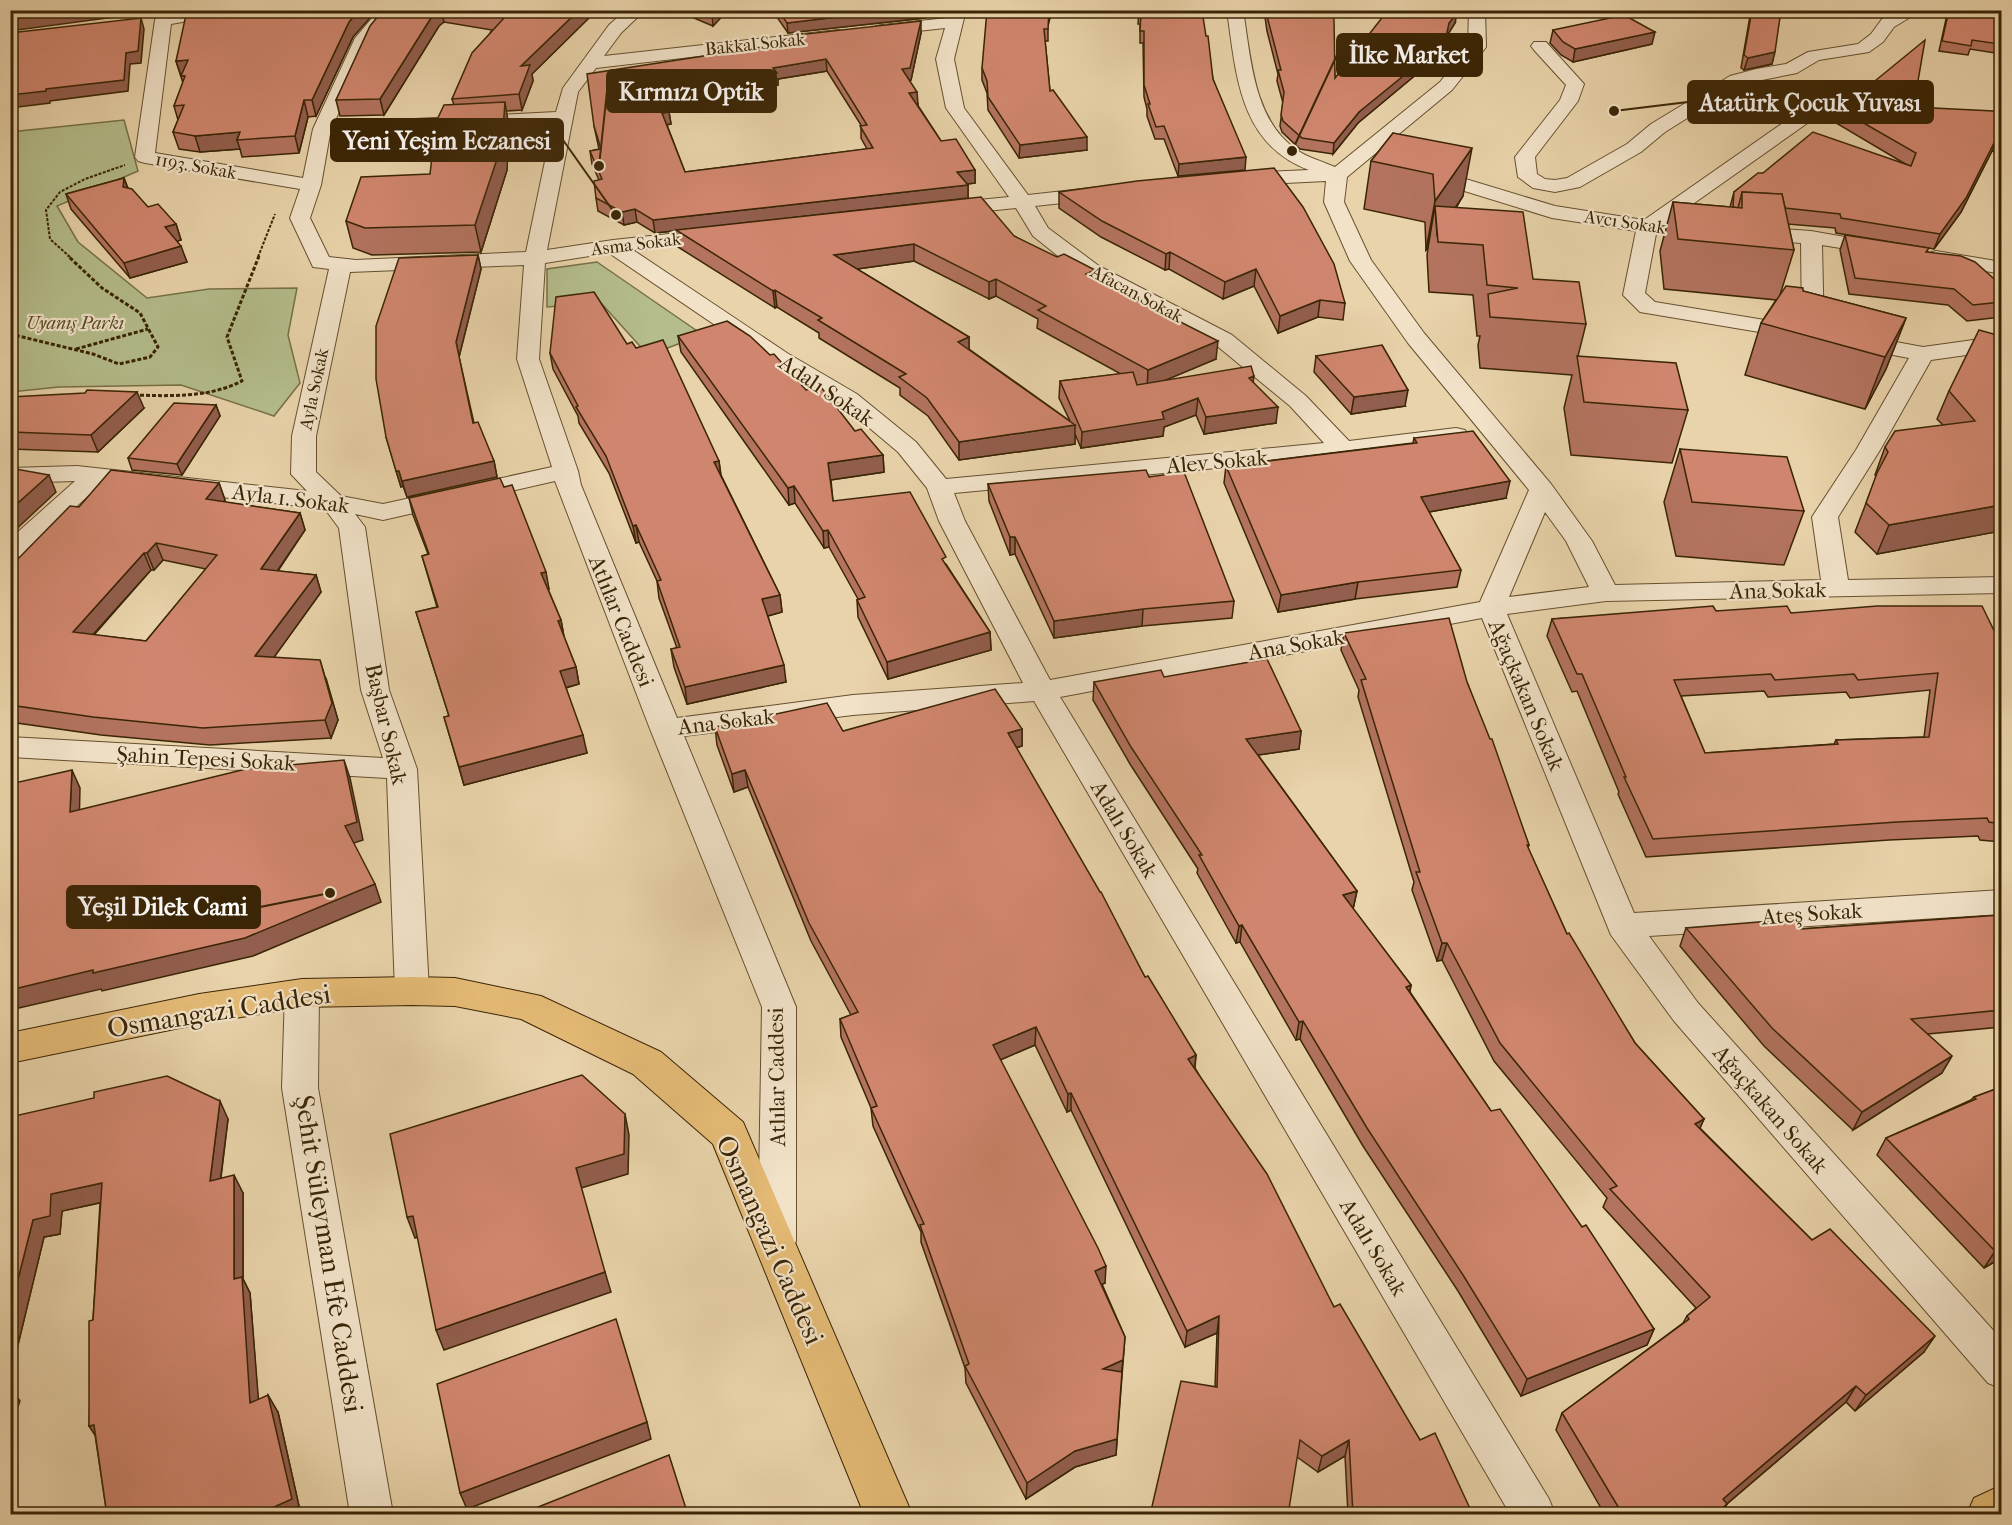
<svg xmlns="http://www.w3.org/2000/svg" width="2012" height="1525" font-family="'IM FELL French Canon',serif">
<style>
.green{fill:#b4bd8b;stroke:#777148;stroke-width:1.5}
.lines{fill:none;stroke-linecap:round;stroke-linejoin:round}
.minor-casing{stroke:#66502f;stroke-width:2}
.major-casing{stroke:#3a2506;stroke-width:2}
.path-far1{stroke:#3a2506;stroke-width:2;stroke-dasharray:3 1.5;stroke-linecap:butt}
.path{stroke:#3a2506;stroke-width:3;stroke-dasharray:4 2;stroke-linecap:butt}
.minor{fill:#f1e2c8;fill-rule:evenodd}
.major{fill:#e4ba75;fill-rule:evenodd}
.wall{fill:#b3735f;stroke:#3a2506;stroke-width:1.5;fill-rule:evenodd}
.shaded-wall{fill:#925e4d;stroke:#3a2506;stroke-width:1.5}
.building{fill:#d0866e;stroke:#3a2506;stroke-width:1.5;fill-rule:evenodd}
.labels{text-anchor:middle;stroke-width:4.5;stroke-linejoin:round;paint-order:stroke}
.far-street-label{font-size:18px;fill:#3a2506;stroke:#f1e2c8}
.far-park-label{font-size:18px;font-style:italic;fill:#584b27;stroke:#f1e2c8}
.street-label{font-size:22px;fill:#3a2506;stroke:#f1e2c8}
.near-street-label{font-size:27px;fill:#3a2506;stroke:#f1e2c8}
.leader{fill:none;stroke:#3a2506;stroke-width:2}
.callout-dot{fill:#3a2506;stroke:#f1e2c8;stroke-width:2}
.callout{fill:#3a2506;stroke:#3a2506;stroke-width:2}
.callout-label{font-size:24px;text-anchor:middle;font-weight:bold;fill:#fff}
</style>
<rect width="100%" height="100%" fill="#e9d3aa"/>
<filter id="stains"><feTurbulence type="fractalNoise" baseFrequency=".00333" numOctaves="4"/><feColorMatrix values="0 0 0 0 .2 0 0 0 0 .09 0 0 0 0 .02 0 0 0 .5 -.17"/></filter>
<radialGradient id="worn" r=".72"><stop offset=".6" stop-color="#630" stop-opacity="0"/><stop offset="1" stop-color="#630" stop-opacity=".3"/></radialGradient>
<g class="green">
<path d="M 124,120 L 138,171 L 57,206 L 78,242 L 147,298 L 209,289 L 297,288 L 288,335 L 300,383 L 274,416 L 181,385 L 59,387 L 11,392 L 10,132 Z"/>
<path d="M 597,262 L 703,335 L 648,355 L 601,303 L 547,307 L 547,269 Z"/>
</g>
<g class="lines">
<g class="minor-casing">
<g id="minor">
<path d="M 190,10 L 230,10 L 222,15 L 171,24 L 155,153 L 303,178 L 313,129 L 355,38 L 379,10 L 397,10 L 372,40 L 334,123 L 556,112 L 563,88 L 609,25 L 626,10 L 645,10 L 621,33 L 604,56 L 838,30 L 844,31 L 847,35 L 844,39 L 838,40 L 596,68 L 578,92 L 547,250 L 613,240 L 716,229 L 723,231 L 726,235 L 723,239 L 716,241 L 633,250 L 787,353 L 857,394 L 916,442 L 946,479 L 1324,443 L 1290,406 L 1216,345 L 1083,276 L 1033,236 L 1016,208 L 948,215 L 941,213 L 938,209 L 941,205 L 948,203 L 1009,197 L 946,108 L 936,59 L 945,28 L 882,35 L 876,34 L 873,30 L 876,26 L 882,25 L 947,18 L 949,10 L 966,10 L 954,59 L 964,108 L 1028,195 L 1100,187 L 1107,189 L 1110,193 L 1107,197 L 1100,199 L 1035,206 L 1048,228 L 1099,266 L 1232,335 L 1306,396 L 1349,441 L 1456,428 L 1465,430 L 1468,435 L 1465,440 L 1456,442 L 1343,456 L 954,493 L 965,521 L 1050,680 L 1480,602 L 1529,490 L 1408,343 L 1350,261 L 1324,202 L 1326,181 L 1241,185 L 1234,183 L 1231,179 L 1234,175 L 1241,173 L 1309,170 C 1239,144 1236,74 1227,10 L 1243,10 C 1251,58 1253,120 1297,150 C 1308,158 1322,161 1335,167 L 1440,82 L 1468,46 L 1469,10 L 1485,10 L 1486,47 L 1483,51 L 1452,90 L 1347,177 L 1344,202 L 1371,260 L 1424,333 L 1551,484 L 1592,541 L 1615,585 L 1821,580 L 1812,517 L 1856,450 L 1909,358 L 1845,346 L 1842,341 L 1845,336 L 1853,334 L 1923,347 L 2002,336 L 2002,350 L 1931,360 L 1880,450 L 1838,517 L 1848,580 L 2002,577 L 2002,593 L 1606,601 L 1507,614 L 1634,913 L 2002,890 L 2002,914 L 1649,936 L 1698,1003 L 2002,1340 L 2002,1389 L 1988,1383 L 1674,1021 L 1611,935 L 1482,618 L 1060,697 L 1549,1499 L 1555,1514 L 1510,1514 L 1034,701 L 853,715 L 684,736 L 796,1007 L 796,1241 L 791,1253 L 777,1258 L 763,1253 L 758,1241 L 762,1007 L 650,729 L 555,481 L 383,520 L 355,514 L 365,527 L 389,690 L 417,769 L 429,991 L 424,1000 L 412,1004 L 400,1000 L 395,991 L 387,778 L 10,757 L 10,737 L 383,758 L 361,690 L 339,528 L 325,509 L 102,483 L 19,559 L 10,561 L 10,539 L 75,481 L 10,483 L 10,468 L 77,466 L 307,491 L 291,474 L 292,436 L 329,269 L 313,267 L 290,218 L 300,189 L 145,163 L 138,161 L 135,157 L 155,20 L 157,16 ZM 553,123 L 526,252 L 356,260 L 329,257 L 310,218 L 321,185 L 330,134 ZM 609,253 L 771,363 L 841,404 L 898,452 L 927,488 L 939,521 L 1023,683 L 853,695 L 677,718 L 581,485 L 578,471 L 539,359 L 545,263 ZM 524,265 L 517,359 L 552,467 L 383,504 L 341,496 L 316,472 L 316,436 L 350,272 ZM 1545,512 L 1566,541 L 1589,587 L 1509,597 Z"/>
<path d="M 1900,10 L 1922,10 L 1894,27 L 1883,42 L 1869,52 L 1819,60 L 1797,73 L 1742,84 L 1665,132 L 1641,152 L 1580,187 L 1555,192 L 1533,188 L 1518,177 L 1515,157 L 1560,100 L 1566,85 L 1534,50 L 1531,46 L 1534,42 L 1546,42 L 1584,84 L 1578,101 L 1535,157 L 1537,174 L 1545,179 L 1555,180 L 1567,178 L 1627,144 L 1651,124 L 1730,76 L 1756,69 L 1786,64 L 1808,52 L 1858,44 L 1871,34 L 1882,19 Z"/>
<path d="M 1843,100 L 1885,101 L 1892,103 L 1894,107 L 1892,111 L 1885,113 L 1843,112 L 1816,117 L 1666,223 L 1672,225 L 1675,229 L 1672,233 L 1656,234 L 1645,293 L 1655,302 L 1802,326 L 1801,243 L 1749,239 L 1742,237 L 1739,233 L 1742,229 L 1749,227 L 1811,231 L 1890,245 L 1893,249 L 1890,253 L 1883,255 L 1822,245 L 1824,334 L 1821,339 L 1813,341 L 1640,312 L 1623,295 L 1636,231 L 1552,218 L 1419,177 L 1416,173 L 1419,169 L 1426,167 L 1555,206 L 1644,220 L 1803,109 Z"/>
<path d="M 1936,251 L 2002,262 L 2002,274 L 1929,261 L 1925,257 L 1929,253 Z"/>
<path d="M 302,980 L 314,984 L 319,993 L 318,1088 L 393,1514 L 350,1514 L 282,1088 L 285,993 L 290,984 Z"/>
</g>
</g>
<g class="major-casing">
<g id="major">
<path d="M 412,977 L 455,978 L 541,996 L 661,1052 L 743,1122 L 912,1514 L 864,1514 L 713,1144 L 633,1074 L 521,1019 L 455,1006 L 412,1005 L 302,1007 L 199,1024 L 10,1063 L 10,1033 L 199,994 L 302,979 Z"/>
<path d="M 2002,1485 L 2002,1514 L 1967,1514 L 1974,1498 Z"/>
</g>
</g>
<g class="path-far1">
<path d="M 70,257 L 50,239 L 46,210 L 60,192 L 85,179 L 125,165"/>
<path d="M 258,257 L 275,214"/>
</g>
<g class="path">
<path d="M 10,334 L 93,354 L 119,364 L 150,357 L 158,347 L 140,313 L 102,288 L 68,256"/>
<path d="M 76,349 L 148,329"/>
<path d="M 134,395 C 171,396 208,398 242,381 L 227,337 L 259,256"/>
</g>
<use href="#minor" class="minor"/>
<use href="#major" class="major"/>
</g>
<g class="wall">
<path d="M 383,10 L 597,10 L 532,74 L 533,81 L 522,110 L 506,111 L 509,127 L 507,170 L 481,252 L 372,255 L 353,248 L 346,221 L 430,174 L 454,105 L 452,99 L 492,30 L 444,22 L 439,26 L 384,115 L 340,116 L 336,100 Z"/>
<path d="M 675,10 L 728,10 L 713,26 Z"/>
<path d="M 772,10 L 927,10 L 925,18 L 788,33 Z"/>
<path d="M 1139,10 L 1200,17 L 1213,79 L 1245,170 L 1178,176 L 1164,139 L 1155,139 L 1147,116 L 1147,109 L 1144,97 L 1143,43 L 1140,43 L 1140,24 L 1138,24 Z"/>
<path d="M 1264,10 L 1331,10 L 1335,78 L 1455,23 L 1448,34 L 1443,52 L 1358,123 L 1333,154 L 1300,149 L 1282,132 L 1280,126 L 1283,103 L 1277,81 L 1278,74 L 1267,31 Z"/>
<path d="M 1751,10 L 1781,10 L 1772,64 L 1744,70 L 1741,68 Z"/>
<path d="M 1948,10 L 2001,10 L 1999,44 L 1995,53 L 1970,49 L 1968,55 L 1939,51 Z"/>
<path d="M 205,14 L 353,37 L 316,116 L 308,117 L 299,153 L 242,157 L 240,149 L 200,152 L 179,149 L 173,132 L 178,120 L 174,106 L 183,83 L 176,61 Z"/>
<path d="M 1048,26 L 1048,41 L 1045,41 L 1050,91 L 1087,150 L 1019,158 L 988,110 L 987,93 L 982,80 L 982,68 Z"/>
<path d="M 1553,30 L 1652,44 L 1573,62 L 1561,55 L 1550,43 Z"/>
<path d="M 921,33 L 911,80 L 909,80 L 918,104 L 917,104 L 941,141 L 975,170 L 975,183 L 967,184 L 968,185 L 968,198 L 779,219 L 1014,236 L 1095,278 L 1138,297 L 1138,301 L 1216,359 L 1165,380 L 1253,382 L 1276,423 L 1204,434 L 1196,415 L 1164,427 L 1163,436 L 1081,448 L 1075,434 L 1075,444 L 959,460 L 928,416 L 900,395 L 900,388 L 819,338 L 819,333 L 777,307 L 775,308 L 678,247 L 676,231 L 655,233 L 637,222 L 624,225 L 598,211 L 596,198 L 599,180 L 592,164 L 590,151 L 599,149 L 594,126 L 798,42 L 797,35 ZM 827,71 L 861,125 L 861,138 L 867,149 L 685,172 L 667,125 L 671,124 L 669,112 L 664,98 L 727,88 L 731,93 L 778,85 L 778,79 ZM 914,261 L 989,299 L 996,296 L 1038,319 L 1037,328 L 1121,374 L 1060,381 L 1059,398 L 1070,421 L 969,349 L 969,337 L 857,269 Z"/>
<path d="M 1870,85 L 1917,87 L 1912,102 L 1866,99 Z"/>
<path d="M 1913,107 L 2001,138 L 1996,152 L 1992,151 L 1961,212 L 1934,249 L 1836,233 L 1835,228 L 1788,224 L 1794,250 L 1780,295 L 1803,291 L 1906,318 L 1886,369 L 1865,409 L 1745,375 L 1761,323 L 1776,300 L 1664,289 L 1660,251 L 1673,202 L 1730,207 L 1734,192 L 1763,173 L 1907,165 L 1836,123 L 1841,110 Z"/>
<path d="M 1393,133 L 1463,196 L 1456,208 L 1533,279 L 1586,324 L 1578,356 L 1688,410 L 1672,463 L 1571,455 L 1564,408 L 1572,375 L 1480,368 L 1478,345 L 1480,336 L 1477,336 L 1473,295 L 1429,292 L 1427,255 L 1428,248 L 1426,250 L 1425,222 L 1364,209 L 1371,161 Z"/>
<path d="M 124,178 L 128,188 L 148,207 L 176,224 L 181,240 L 177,241 L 187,262 L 130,278 L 71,209 L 66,194 Z"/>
<path d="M 1059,192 L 1345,303 L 1343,320 L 1318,317 L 1278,333 L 1254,286 L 1223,299 L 1169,269 L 1165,270 L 1101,237 L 1059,208 Z"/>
<path d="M 1845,235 L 1928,252 L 2001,285 L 2001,317 L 1967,321 L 1948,305 L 1849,294 L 1840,250 Z"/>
<path d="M 478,255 L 481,269 L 459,357 L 474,423 L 494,461 L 497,477 L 407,497 L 403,486 L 401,487 L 386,437 Z"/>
<path d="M 678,336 L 806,390 L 883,455 L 884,472 L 831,480 L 833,501 L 946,564 L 990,632 L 991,650 L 888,679 L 858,617 L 857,600 L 858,599 L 829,547 L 824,548 L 795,503 L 789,505 L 681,352 Z"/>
<path d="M 2001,336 L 2001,531 L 1877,554 L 1855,532 L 1876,477 L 1875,475 L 1885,447 L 1943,425 L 1937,419 L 1949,391 Z"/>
<path d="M 627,344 L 719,461 L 721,475 L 780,595 L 782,612 L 768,616 L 786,682 L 687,704 L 674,667 L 671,649 L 677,648 L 659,598 L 657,581 L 639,542 L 636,543 L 609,473 L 579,423 L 578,416 L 553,369 L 550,353 Z"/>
<path d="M 1316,356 L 1405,406 L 1351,414 L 1314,372 Z"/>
<path d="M 10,397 L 144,408 L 98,452 L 10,449 Z"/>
<path d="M 216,405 L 220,416 L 182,475 L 132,470 L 128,458 Z"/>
<path d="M 1414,438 L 1506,498 L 1429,512 L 1461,570 L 1457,587 L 1355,599 L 1278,612 L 1224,483 L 1226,466 L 1413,443 Z"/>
<path d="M 1680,449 L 1804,511 L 1784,565 L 1676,556 L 1664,502 Z"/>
<path d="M 1149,477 L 1234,601 L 1232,618 L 1142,626 L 1054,638 L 1015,554 L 1010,555 L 989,501 L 988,484 Z"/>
<path d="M 219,483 L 225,500 L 223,502 L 300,513 L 305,530 L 278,571 L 316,575 L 321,592 L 274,657 L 326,678 L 338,720 L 331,738 L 210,745 L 101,735 L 10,722 L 10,567 L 79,507 ZM 163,560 L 206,569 L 146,641 L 94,635 L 151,570 L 154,570 Z"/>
<path d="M 504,487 L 549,589 L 548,589 L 561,620 L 564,637 L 576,667 L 579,684 L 566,688 L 587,753 L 464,785 L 444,717 L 449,716 L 416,612 L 437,607 L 422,556 L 428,554 L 413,515 L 409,498 Z"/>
<path d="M 1716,611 L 1791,613 L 2001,645 L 2001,842 L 1980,840 L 1978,836 L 1889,840 L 1646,857 L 1618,794 L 1619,792 L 1577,691 L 1572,692 L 1547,636 L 1552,619 ZM 1930,690 L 1924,737 L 1836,740 L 1834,744 L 1705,753 L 1681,696 L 1764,691 L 1768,697 L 1846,692 L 1850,698 Z"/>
<path d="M 1344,633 L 1467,682 L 1529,845 L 1528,848 L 1567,934 L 1635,1043 L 1704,1119 L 1700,1128 L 1924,1352 L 1855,1411 L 1846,1402 L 1727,1504 L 1721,1515 L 1605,1515 L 1556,1430 L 1562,1413 L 1683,1323 L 1687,1316 L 1696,1308 L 1603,1207 L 1607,1198 L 1494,1061 L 1442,960 L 1437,961 L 1412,890 L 1414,882 L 1358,697 L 1359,690 L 1341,650 Z"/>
<path d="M 1164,677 L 1301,731 L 1299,749 L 1258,755 L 1357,891 L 1353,909 L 1411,985 L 1410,992 L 1491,1111 L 1582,1227 L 1654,1329 L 1647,1345 L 1521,1396 L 1458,1291 L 1363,1146 L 1300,1039 L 1296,1040 L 1240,942 L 1236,943 L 1197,873 L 1198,869 L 1130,764 L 1093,700 L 1094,682 Z"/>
<path d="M 715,727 L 843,731 L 1022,729 L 1022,746 L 1016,748 L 1145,977 L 1196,1055 L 1195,1068 L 1334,1307 L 1420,1440 L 1473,1515 L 1348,1515 L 1345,1456 L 1318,1472 L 1297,1457 L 1215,1387 L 1217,1333 L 1185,1347 L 1071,1110 L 1067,1112 L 1035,1045 L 1000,1060 L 1105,1283 L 1102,1284 L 1125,1337 L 1116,1455 L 1075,1467 L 1026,1499 L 966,1383 L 965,1368 L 921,1242 L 921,1232 L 873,1126 L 871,1108 L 841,1037 L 840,1019 L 851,1015 L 811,941 L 748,787 L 734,792 L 717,745 Z"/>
<path d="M 2001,915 L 2001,1027 L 1928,1034 L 1942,1073 L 1853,1130 L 1764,1046 L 1680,946 L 1686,928 L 1801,929 Z"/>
<path d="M 2001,1087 L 2001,1258 L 1984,1268 L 1877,1155 L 1886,1138 L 1971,1100 L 1974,1097 Z"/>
<path d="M 10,1117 L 228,1119 L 221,1178 L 243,1193 L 243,1279 L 250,1293 L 258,1400 L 278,1412 L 301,1515 L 107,1515 L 95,1435 L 89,1426 L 93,1320 L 100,1203 L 62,1211 L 60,1234 L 44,1237 L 16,1353 L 10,1354 Z"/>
</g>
<g class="shaded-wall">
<path d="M 78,10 L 167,10 L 10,31 L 10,19 Z"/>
<path d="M 359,10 L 377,10 L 353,37 L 316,116 L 312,100 L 349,22 Z"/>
<path d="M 436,10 L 441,10 L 444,22 L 439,26 L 384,115 L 380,99 Z"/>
<path d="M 579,10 L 597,10 L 532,74 L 533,81 L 522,110 L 519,94 L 521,66 Z"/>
<path d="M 714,10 L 728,10 L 713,26 L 712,13 Z"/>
<path d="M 897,10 L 927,10 L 925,18 L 788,33 L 787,23 Z"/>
<path d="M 1049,10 L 1052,10 L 1048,26 L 1048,14 Z"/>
<path d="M 1457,13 L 1455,23 L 1448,34 L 1443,52 L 1358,123 L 1333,154 L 1334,143 L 1359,112 L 1449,23 Z"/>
<path d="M 141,18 L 144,29 L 141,63 L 130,64 L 128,91 L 50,101 L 50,103 L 10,108 L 10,95 L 126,53 Z"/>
<path d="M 921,21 L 921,33 L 911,80 L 902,81 L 902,69 Z"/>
<path d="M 1655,32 L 1652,44 L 1573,62 L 1575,49 Z"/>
<path d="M 1775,52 L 1772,64 L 1744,70 L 1748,58 Z"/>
<path d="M 826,59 L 827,71 L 778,79 L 778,85 L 731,93 L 729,81 L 773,68 Z"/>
<path d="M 188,60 L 185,76 L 181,76 L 176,61 Z"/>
<path d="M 726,76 L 727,88 L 660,98 L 659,86 Z"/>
<path d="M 917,92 L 918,104 L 910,105 L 909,93 Z"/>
<path d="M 304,100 L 308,117 L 299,153 L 295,136 Z"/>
<path d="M 505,102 L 509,127 L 507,170 L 481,252 L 475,225 Z"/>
<path d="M 669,112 L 671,124 L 664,125 L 662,113 Z"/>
<path d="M 240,132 L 237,140 L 240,149 L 200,152 L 195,136 Z"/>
<path d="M 1087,137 L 1087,150 L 1019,158 L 1020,145 Z"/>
<path d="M 1997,137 L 1992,151 L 1961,212 L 1934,249 L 1940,234 Z"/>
<path d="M 1472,148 L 1463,196 L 1437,235 L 1435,206 L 1428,248 L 1426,250 L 1435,201 Z"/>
<path d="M 1246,157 L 1245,170 L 1178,176 L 1179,164 Z"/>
<path d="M 975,170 L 975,183 L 957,185 L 957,172 Z"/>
<path d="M 124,178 L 129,193 L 123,187 Z"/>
<path d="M 968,185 L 968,198 L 655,233 L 653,220 Z"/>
<path d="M 635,209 L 637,222 L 624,225 L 622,212 Z"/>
<path d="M 176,224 L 181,240 L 170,243 L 165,227 Z"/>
<path d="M 914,244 L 914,261 L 836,272 L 834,255 Z"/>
<path d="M 181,246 L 187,262 L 130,278 L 124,263 Z"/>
<path d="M 1170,252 L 1169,269 L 1165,270 L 1166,254 Z"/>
<path d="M 478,255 L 481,269 L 459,357 L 456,342 Z"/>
<path d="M 1256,269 L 1254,286 L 1223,299 L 1225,282 Z"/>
<path d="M 1095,270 L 1095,287 L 1086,274 Z"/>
<path d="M 996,279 L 996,296 L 989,299 L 989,282 Z"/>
<path d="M 775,290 L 777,307 L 775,308 L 773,291 Z"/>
<path d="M 1320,300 L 1318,317 L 1278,333 L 1280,316 Z"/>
<path d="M 1906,318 L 1886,369 L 1865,409 L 1885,357 Z"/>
<path d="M 969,337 L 969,354 L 958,342 Z"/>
<path d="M 1218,341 L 1216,359 L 1147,388 L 1148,370 Z"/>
<path d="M 1254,376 L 1252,392 L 1249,378 Z"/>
<path d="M 1408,390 L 1405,406 L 1351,414 L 1354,397 Z"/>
<path d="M 137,392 L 144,408 L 98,452 L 91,435 Z"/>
<path d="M 1198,398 L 1196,415 L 1164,427 L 1163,436 L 1081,448 L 1082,432 L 1162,412 Z"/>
<path d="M 216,405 L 220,416 L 182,475 L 177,464 Z"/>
<path d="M 1278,407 L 1276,423 L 1204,434 L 1206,417 Z"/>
<path d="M 1075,425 L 1075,444 L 959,460 L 959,442 Z"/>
<path d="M 883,455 L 884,472 L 830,480 L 828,463 Z"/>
<path d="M 494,461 L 497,477 L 407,497 L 402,481 Z"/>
<path d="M 719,461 L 721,478 L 714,462 Z"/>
<path d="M 396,471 L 399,471 L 403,486 L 401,487 Z"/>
<path d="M 49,475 L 56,492 L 10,535 L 10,510 Z"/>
<path d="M 1510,481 L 1506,498 L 1418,514 L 1421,497 Z"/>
<path d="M 219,483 L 225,500 L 212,516 L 206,499 Z"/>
<path d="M 794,486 L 795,503 L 789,505 L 788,488 Z"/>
<path d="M 2001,505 L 2001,531 L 1877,554 L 1889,525 Z"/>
<path d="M 300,513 L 305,530 L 267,586 L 261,569 Z"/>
<path d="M 636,525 L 639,542 L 636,543 L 633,526 Z"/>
<path d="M 828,530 L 829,547 L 824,548 L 823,531 Z"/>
<path d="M 1010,537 L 1015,537 L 1015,554 L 1010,555 Z"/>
<path d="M 156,543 L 163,560 L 154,570 L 147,553 Z"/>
<path d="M 144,553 L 151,570 L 80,649 L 73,632 Z"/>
<path d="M 546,572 L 549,589 L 545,590 L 541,573 Z"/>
<path d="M 316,575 L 321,592 L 262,674 L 255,656 Z"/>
<path d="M 1358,582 L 1355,599 L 1278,612 L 1281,595 Z"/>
<path d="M 780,595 L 782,612 L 764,617 L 762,599 Z"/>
<path d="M 1143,609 L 1142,626 L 1054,638 L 1054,621 Z"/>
<path d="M 561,620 L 564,637 L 558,621 Z"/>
<path d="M 990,632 L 991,650 L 888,679 L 887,662 Z"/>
<path d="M 320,660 L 338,720 L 331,738 L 325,720 Z"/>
<path d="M 784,665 L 786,682 L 687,704 L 685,687 Z"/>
<path d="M 576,667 L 579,684 L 564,688 L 560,671 Z"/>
<path d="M 1022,729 L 1022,746 L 1007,750 L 1008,733 Z"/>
<path d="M 1301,731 L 1299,749 L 1244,757 L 1246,739 Z"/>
<path d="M 583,735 L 587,753 L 464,785 L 459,767 Z"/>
<path d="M 344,760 L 350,778 L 363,840 L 351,844 L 345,826 Z"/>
<path d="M 72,770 L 80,788 L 79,830 L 70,812 Z"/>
<path d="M 745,770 L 748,787 L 734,792 L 732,774 Z"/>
<path d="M 375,884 L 381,902 L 253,956 L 102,991 L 101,989 L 10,1010 L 10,990 Z"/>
<path d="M 1357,891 L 1353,909 L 1343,895 Z"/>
<path d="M 1242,925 L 1240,942 L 1236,943 L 1239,926 Z"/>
<path d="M 1442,943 L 1447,943 L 1442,960 L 1437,961 Z"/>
<path d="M 1411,985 L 1407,1003 L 1406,987 Z"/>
<path d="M 1303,1021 L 1300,1039 L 1296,1040 L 1299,1022 Z"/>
<path d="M 1036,1027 L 1035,1045 L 993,1063 L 993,1045 Z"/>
<path d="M 1196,1055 L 1194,1073 L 1188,1059 Z"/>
<path d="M 1952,1056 L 1942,1073 L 1853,1130 L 1862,1112 Z"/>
<path d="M 1071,1093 L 1071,1110 L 1067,1112 L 1068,1094 Z"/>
<path d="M 220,1101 L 228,1119 L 218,1198 L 210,1181 Z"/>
<path d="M 625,1114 L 629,1135 L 628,1174 L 581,1188 L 576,1168 Z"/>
<path d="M 1704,1119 L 1696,1137 L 1695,1124 Z"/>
<path d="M 234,1175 L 243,1193 L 243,1279 L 250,1293 L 260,1419 L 250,1403 L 234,1279 Z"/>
<path d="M 102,1183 L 112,1200 L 62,1211 L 60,1234 L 44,1237 L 16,1353 L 10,1345 L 10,1311 L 33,1220 L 51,1194 Z"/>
<path d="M 413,1216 L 421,1236 L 415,1238 L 407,1217 Z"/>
<path d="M 2001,1247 L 2001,1258 L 1984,1268 L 1995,1251 Z"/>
<path d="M 1106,1266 L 1105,1283 L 1094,1288 L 1095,1271 Z"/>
<path d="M 605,1272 L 611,1292 L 444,1350 L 436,1330 Z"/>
<path d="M 1219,1316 L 1217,1333 L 1185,1347 L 1187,1331 Z"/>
<path d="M 1654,1329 L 1647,1345 L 1521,1396 L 1527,1379 Z"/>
<path d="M 1935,1336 L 1924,1352 L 1855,1411 L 1866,1395 Z"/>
<path d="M 1123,1360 L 1121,1376 L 1103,1369 Z"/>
<path d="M 1856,1386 L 1846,1402 L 1722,1508 L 1727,1504 L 1721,1515 L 1714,1515 L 1723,1499 Z"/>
<path d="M 10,1388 L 20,1401 L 10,1429 Z"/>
<path d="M 268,1395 L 278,1412 L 301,1515 L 256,1515 Z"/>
<path d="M 647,1422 L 651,1439 L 467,1509 L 460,1493 Z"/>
<path d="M 94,1425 L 100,1442 L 89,1426 Z"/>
<path d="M 1117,1439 L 1116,1455 L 1075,1467 L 1026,1499 L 1027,1483 L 1075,1451 Z"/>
<path d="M 1349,1440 L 1345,1456 L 1318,1472 L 1322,1456 Z"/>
</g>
<g class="building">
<path d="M 10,10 L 78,10 L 10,19 Z"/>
<path d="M 187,10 L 204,10 L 205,14 L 230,10 L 359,10 L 349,22 L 312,100 L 304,100 L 295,136 L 237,140 L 240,132 L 195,136 L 173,132 L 184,105 L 174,106 L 185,76 L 181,76 L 188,60 L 176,61 Z"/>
<path d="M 383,10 L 436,10 L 380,99 L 336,100 L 370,26 Z"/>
<path d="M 463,10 L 579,10 L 521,66 L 530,65 L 519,94 L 452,99 L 472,53 L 504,18 Z"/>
<path d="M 778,10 L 897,10 L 787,23 Z"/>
<path d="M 987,10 L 1049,10 L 1048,29 L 1044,29 L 1050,91 L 1053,90 L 1087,137 L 1020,145 L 988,97 L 987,81 L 982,68 Z"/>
<path d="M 1139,10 L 1200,10 L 1200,17 L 1203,17 L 1206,36 L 1208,36 L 1213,79 L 1246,157 L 1179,164 L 1164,126 L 1156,127 L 1148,104 L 1150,104 L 1144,85 L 1144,31 L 1140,31 L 1141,13 L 1139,13 Z"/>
<path d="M 1266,10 L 1331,10 L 1334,20 L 1335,78 L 1388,10 L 1456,10 L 1457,13 L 1449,23 L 1445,42 L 1359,112 L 1334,143 L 1302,138 L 1283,121 L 1281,115 L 1284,92 L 1278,70 L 1281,70 L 1268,20 Z"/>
<path d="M 1752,10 L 1781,10 L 1775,52 L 1748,58 L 1744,55 Z"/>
<path d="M 1949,10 L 2001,10 L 1999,44 L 1972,40 L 1971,46 L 1942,41 Z"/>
<path d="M 1624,15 L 1655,32 L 1575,49 L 1563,42 L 1553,30 Z"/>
<path d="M 141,18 L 138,51 L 126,53 L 124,80 L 46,89 L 46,91 L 10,95 L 10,33 Z"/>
<path d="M 921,21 L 910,68 L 902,69 L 917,92 L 909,93 L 941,141 L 956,139 L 975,170 L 957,172 L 968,185 L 653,220 L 635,209 L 622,212 L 596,198 L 594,181 L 602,179 L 590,151 L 601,149 L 594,126 L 587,74 L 801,41 L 797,35 ZM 826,59 L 867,125 L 860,126 L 873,148 L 685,172 L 662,113 L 669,112 L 659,86 L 726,76 L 729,81 L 777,73 L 773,68 Z"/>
<path d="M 1925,40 L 1917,87 L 1870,85 Z"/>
<path d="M 1851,101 L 1914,104 L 1913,107 L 1994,111 L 2001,112 L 2001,138 L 1997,137 L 1966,198 L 1940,234 L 1841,218 L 1840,214 L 1785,208 L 1782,194 L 1742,192 L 1738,208 L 1733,207 L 1734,192 L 1758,173 L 1763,173 L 1813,132 L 1911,166 L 1916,153 L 1841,110 Z"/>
<path d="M 505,102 L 502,144 L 475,225 L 365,228 L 346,221 L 361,177 L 430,174 L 436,122 L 444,105 Z"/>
<path d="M 1393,133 L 1472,148 L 1435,201 L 1433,174 L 1371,161 Z"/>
<path d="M 1274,168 L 1303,207 L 1334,264 L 1345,303 L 1320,300 L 1280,316 L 1256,269 L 1225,282 L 1170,252 L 1166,254 L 1102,221 L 1059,192 L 1137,181 Z"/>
<path d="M 124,178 L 123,187 L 132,189 L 148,207 L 158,204 L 176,224 L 165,227 L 181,246 L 124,263 L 66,194 Z"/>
<path d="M 1742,192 L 1782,194 L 1794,250 L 1678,239 L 1673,202 L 1742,208 Z"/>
<path d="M 981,197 L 1014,236 L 1057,257 L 1064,254 L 1095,270 L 1086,274 L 1138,297 L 1135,299 L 1218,341 L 1148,370 L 1038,310 L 1046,306 L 996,279 L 989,282 L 914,244 L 834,255 L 969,337 L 958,342 L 1075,425 L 959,442 L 927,398 L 899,377 L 906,374 L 818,320 L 822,318 L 775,290 L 773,291 L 676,230 Z"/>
<path d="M 1435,206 L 1523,212 L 1533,279 L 1579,282 L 1586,324 L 1490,317 L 1488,294 L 1518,288 L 1487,285 L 1483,245 L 1438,242 Z"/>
<path d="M 1845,235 L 1929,248 L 1926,252 L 1961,256 L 1975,262 L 2001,285 L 2001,302 L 1973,305 L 1954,289 L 1855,278 Z"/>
<path d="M 478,255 L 456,342 L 473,423 L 478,422 L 494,461 L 402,481 L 399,471 L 396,471 L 386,437 L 376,379 L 376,326 L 399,258 Z"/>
<path d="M 1786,286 L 1803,288 L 1803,291 L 1906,318 L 1885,357 L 1761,323 Z"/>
<path d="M 594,292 L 627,344 L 632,342 L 636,348 L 663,340 L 719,461 L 714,462 L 780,595 L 762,599 L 784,665 L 685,687 L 671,649 L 680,647 L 657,581 L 661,580 L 636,525 L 633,526 L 606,456 L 576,407 L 578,406 L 550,353 L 556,297 Z"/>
<path d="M 727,321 L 750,336 L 770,355 L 774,354 L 806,390 L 821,387 L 855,431 L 861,429 L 883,455 L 828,463 L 833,501 L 910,492 L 946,557 L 942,559 L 990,632 L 887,662 L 857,600 L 865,597 L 828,530 L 823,531 L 794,486 L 788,488 L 678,336 Z"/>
<path d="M 1979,330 L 2001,336 L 2001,505 L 1889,525 L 1866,503 L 1877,473 L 1888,452 L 1885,447 L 1895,431 L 1975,421 L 1949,391 Z"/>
<path d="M 1382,345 L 1408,390 L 1354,397 L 1316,356 Z"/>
<path d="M 1577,356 L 1676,363 L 1688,410 L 1584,402 Z"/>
<path d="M 1251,366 L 1254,376 L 1249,378 L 1278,407 L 1206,417 L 1198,398 L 1162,412 L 1164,419 L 1082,432 L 1060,381 L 1133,372 L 1137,385 Z"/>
<path d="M 87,390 L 137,392 L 91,435 L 10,432 L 10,397 L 85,393 Z"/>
<path d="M 174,403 L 216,405 L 177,464 L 128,458 Z"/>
<path d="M 1473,431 L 1510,481 L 1421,497 L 1461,570 L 1358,582 L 1281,595 L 1226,466 L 1417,443 L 1414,438 Z"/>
<path d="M 1680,449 L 1787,457 L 1804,511 L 1692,502 Z"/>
<path d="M 10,468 L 49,475 L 10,510 Z"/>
<path d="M 111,470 L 219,483 L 206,499 L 300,513 L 261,569 L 316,575 L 255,656 L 320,660 L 332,703 L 325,720 L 203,728 L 93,717 L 10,705 L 10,567 L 70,506 L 79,507 ZM 156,543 L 217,555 L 146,641 L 73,632 L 144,553 L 147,553 Z"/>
<path d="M 1146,470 L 1149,477 L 1184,472 L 1234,601 L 1143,609 L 1054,621 L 1015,537 L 1010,537 L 988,484 Z"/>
<path d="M 500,478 L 504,487 L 512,485 L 546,572 L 541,573 L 561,620 L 558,621 L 576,667 L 560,671 L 583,735 L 459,767 L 444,717 L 449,716 L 416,612 L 438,607 L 422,556 L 429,554 L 409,498 Z"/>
<path d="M 1713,606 L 1716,611 L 1787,606 L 1791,613 L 1877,606 L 1982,606 L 2001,645 L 2001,824 L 1989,822 L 1987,818 L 1897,822 L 1653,839 L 1624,777 L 1626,777 L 1582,674 L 1577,674 L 1552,619 ZM 1938,673 L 1929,737 L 1836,740 L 1838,744 L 1705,753 L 1674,680 L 1771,674 L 1775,680 L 1854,674 L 1858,680 Z"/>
<path d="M 1449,618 L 1467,682 L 1490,739 L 1492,739 L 1529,845 L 1527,845 L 1567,934 L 1569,933 L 1635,1043 L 1704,1119 L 1695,1124 L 1812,1240 L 1830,1229 L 1935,1336 L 1866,1395 L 1856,1386 L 1723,1499 L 1727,1504 L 1714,1515 L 1623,1515 L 1562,1413 L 1689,1319 L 1687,1316 L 1710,1297 L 1610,1189 L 1617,1186 L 1500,1043 L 1447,943 L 1442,943 L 1416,872 L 1420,872 L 1361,680 L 1366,679 L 1344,633 Z"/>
<path d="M 1267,659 L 1301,731 L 1246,739 L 1357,891 L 1343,895 L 1411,985 L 1406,987 L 1491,1111 L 1500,1109 L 1582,1227 L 1586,1225 L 1654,1329 L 1527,1379 L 1463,1275 L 1367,1128 L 1303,1021 L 1299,1022 L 1242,925 L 1239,926 L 1199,855 L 1202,855 L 1131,747 L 1094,682 L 1161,670 L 1164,677 Z"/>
<path d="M 995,689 L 1022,729 L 1008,733 L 1100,892 L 1101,892 L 1145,977 L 1148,976 L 1196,1055 L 1188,1059 L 1267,1174 L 1334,1307 L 1340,1304 L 1420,1440 L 1435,1433 L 1473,1515 L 1353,1515 L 1349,1440 L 1322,1456 L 1300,1440 L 1288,1515 L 1150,1515 L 1181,1381 L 1217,1387 L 1219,1316 L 1187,1331 L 1071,1093 L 1068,1094 L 1036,1027 L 993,1045 L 1098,1248 L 1106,1266 L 1095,1271 L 1125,1337 L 1123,1360 L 1103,1369 L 1122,1372 L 1117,1439 L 1075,1451 L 1027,1483 L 965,1366 L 969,1364 L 920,1225 L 924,1224 L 871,1108 L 877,1106 L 840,1019 L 858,1012 L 809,923 L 745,770 L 732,774 L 715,727 L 827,703 L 843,731 Z"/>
<path d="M 344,760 L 357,822 L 345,826 L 375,884 L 245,938 L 93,973 L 93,970 L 10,990 L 10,784 L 72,770 L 70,812 L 246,769 Z"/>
<path d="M 2001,915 L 2001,1010 L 1911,1019 L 1952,1056 L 1862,1112 L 1772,1028 L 1686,928 L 1795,919 L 1801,929 Z"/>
<path d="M 582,1075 L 625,1114 L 624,1154 L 576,1168 L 605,1272 L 436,1330 L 413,1216 L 407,1217 L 390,1134 Z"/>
<path d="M 167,1076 L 220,1101 L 210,1181 L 234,1175 L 234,1279 L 242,1277 L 250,1403 L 268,1395 L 292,1499 L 256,1515 L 107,1515 L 94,1425 L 89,1426 L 89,1321 L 93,1320 L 102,1183 L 51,1194 L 50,1216 L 33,1220 L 10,1311 L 10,1117 L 94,1098 L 94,1092 Z"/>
<path d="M 2001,1087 L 2001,1247 L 1995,1251 L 1886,1138 L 1976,1099 L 1974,1097 Z"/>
<path d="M 616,1319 L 647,1422 L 460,1493 L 437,1384 Z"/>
<path d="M 669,1455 L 688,1515 L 518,1515 Z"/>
</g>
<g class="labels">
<g class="far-street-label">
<text transform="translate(755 44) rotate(-6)" y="6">Bakkal Sokak</text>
<text transform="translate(196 166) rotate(10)" y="6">1193. Sokak</text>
<text transform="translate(1625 222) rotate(8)" y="6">Avcı Sokak</text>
<text transform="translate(636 244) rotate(-7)" y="6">Asma Sokak</text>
<text transform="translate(1137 294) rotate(28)" y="6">Afacan Sokak</text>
<text transform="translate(314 389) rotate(-78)" y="6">Ayla Sokak</text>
</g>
<g class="far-park-label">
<text x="75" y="329">Uyanış Parkı</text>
</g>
<g class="street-label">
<text transform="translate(827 390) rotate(34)" y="8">Adalı Sokak</text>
<text transform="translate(1217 461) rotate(-5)" y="8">Alev Sokak</text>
<text transform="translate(291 498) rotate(7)" y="8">Ayla 1. Sokak</text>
<text transform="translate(1778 590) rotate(-1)" y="8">Ana Sokak</text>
<text transform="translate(622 621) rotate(68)" y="8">Atlılar Caddesi</text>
<text transform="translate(1296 644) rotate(-10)" y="8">Ana Sokak</text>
<text transform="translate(1527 695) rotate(67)" y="8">Ağaçkakan Sokak</text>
<text transform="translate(726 721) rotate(-7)" y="8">Ana Sokak</text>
<text transform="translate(387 724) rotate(77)" y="8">Başbar Sokak</text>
<text transform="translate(206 758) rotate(3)" y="8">Şahin Tepesi Sokak</text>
<text transform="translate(1125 829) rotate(59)" y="8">Adalı Sokak</text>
<text transform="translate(1812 913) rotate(-4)" y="8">Ateş Sokak</text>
<text transform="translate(776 1077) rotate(-91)" y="8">Atlılar Caddesi</text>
<text transform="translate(1771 1109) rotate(49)" y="8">Ağaçkakan Sokak</text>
<text transform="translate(1374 1247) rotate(59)" y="8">Adalı Sokak</text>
</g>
<g class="near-street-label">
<text transform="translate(219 1011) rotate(-9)" y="9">Osmangazi Caddesi</text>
<text transform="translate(770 1240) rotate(66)" y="9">Osmangazi Caddesi</text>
<text transform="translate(329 1254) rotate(81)" y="9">Şehit Süleyman Efe Caddesi</text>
</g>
</g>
<path class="leader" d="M1292 151L1337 55M599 166L607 91M1614 111L1688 102M616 215L563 140M330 893L260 907"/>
<g class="callout-dot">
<circle cx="1292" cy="151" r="6"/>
<circle cx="599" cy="166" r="6"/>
<circle cx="1614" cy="111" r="6"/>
<circle cx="616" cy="215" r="6"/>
<circle cx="330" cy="893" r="6"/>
</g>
<g class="callout">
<rect x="1337" y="34" width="145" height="42" rx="6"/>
<rect x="607" y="70" width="169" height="42" rx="6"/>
<rect x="1688" y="81" width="245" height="42" rx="6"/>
<rect x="331" y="119" width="232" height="42" rx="6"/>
<rect x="67" y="886" width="193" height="42" rx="6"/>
</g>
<g class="callout-label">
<text x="1409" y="63">İlke Market</text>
<text x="691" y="100">Kırmızı Optik</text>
<text x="1810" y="111">Atatürk Çocuk Yuvası</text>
<text x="447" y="149">Yeni Yeşim Eczanesi</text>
<text x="163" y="915">Yeşil Dilek Cami</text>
</g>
<rect width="2012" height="1525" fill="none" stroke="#e9d3aa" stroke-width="36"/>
<rect x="12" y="12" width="1988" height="1501" fill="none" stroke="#3a2506" stroke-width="3"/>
<rect x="18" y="18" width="1976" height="1489" fill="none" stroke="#3a2506" stroke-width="1.5"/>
<rect width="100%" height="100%" filter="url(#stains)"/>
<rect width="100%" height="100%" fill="url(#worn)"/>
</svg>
